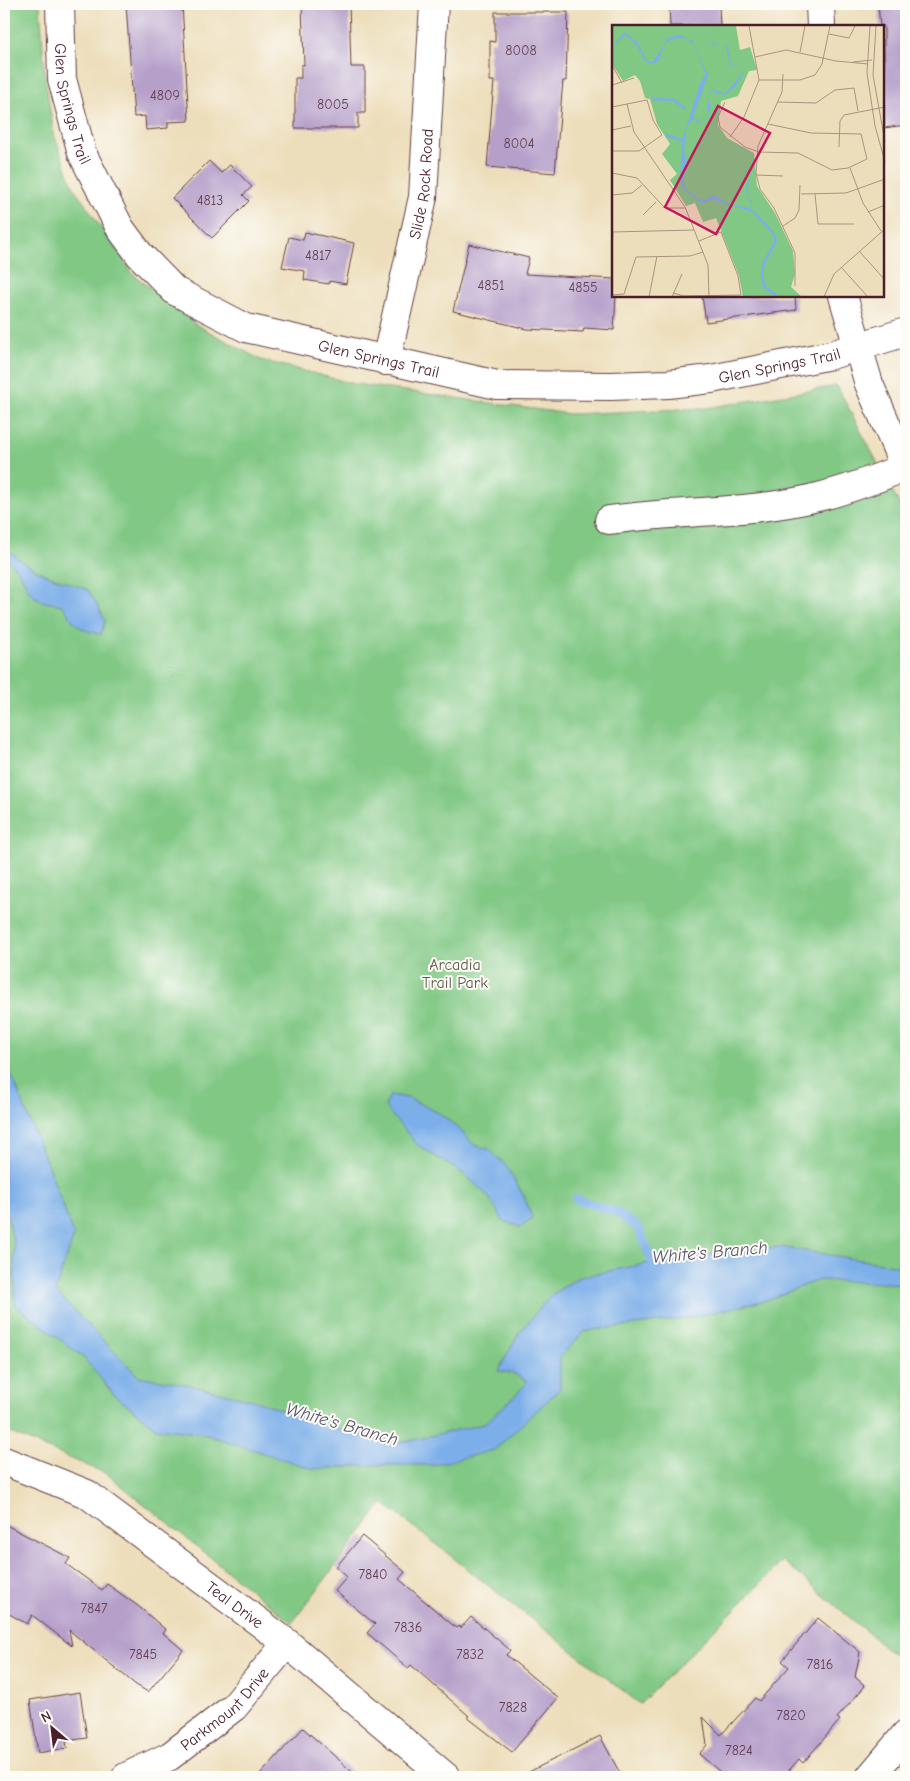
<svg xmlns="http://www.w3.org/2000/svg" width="910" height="1781" font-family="'Comic Neue',sans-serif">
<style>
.green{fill:#80c884;stroke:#657458}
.water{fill:#7cafe9;stroke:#63678a}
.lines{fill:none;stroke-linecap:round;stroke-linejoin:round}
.stream{stroke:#7cafe9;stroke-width:9}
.building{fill:#b6a0ca}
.minor-casing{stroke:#623c41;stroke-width:30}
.minor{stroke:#fff;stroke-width:28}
.labels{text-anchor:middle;stroke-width:4;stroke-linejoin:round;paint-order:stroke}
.number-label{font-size:14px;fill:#653f53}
.street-label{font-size:16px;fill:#4a1f2b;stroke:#fdfcf7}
.park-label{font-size:16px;fill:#5d5a4a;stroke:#fdfcf7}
.water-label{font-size:18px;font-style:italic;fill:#5c516e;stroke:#fdfcf7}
.inset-river{fill:none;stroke:#7cafe9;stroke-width:2.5}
.inset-road{fill:none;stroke:#ac9281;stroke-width:1}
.view{fill:#c2185b;fill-opacity:0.15;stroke:#c2185b;stroke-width:2.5}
.inset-edge{fill:none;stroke:#4a1f2b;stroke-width:2.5}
</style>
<rect width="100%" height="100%" fill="#fdfcf7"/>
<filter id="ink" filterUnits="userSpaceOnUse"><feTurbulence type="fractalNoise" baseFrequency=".02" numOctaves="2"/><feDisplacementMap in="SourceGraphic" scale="10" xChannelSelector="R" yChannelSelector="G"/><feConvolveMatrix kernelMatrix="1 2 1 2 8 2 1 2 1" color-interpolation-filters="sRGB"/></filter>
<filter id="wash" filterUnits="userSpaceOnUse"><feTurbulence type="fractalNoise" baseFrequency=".0096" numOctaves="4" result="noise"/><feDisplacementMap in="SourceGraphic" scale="20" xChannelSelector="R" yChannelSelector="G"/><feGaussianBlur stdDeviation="1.12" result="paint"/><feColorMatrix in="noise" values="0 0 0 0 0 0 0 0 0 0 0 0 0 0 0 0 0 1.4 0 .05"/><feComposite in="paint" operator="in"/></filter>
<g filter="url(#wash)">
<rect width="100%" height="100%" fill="#eddebb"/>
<path class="green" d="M 4,4 L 40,4 L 45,78 L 54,135 L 74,188 L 133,274 L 195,324 L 261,360 L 355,384 L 570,414 L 706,408 L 837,386 L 906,517 L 906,1665 L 783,1561 L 640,1704 L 383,1503 L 292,1623 L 107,1474 L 4,1430 Z"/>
<g class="water">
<path d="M 4,547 L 23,562 L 42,573 L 88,590 L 98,606 L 105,621 L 101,634 C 78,631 74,623 62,605 L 44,602 L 32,595 L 18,571 L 8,560 L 4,558 Z"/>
<path d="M 4,1056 L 55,1184 L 74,1236 L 55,1291 L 138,1376 L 189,1385 L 253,1400 L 348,1432 L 399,1443 L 484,1424 L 516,1395 L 527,1382 L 513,1373 L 498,1371 L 519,1333 L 551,1295 L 579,1277 L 674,1258 L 779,1247 L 906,1267 L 906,1284 L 819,1280 L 767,1300 L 684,1319 L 585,1331 L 560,1357 L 560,1389 L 494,1450 L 434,1465 L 374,1465 L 313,1469 L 204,1434 L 156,1428 L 114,1395 L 84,1358 L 15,1305 L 14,1245 L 4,1201 Z"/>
<path d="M 390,1095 L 408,1098 L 439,1113 L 458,1128 L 474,1145 L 489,1149 L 506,1166 L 524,1196 L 532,1218 L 520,1227 L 503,1221 L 488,1196 L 465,1175 L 416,1144 L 385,1107 Z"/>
</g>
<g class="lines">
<path class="stream" d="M 576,1199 L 616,1212 L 638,1228 L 657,1272"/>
</g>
<g id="blocks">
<g class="building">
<path d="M 126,4 L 182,4 L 189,121 L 168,122 L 168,128 L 146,130 L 145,116 L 134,117 Z"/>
<path d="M 302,4 L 349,4 L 351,67 L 365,67 L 365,113 L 358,113 L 358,128 L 295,128 L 295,78 L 301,78 L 301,65 L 304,65 Z"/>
<path d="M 669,4 L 719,4 L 720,26 L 670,26 Z"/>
<path d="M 878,4 L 906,4 L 906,125 L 884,128 L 884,26 L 880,26 Z"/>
<path d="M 495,12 L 568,12 L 566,81 L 563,81 L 555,173 L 487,167 L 494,81 L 490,81 L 490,41 L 495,42 Z"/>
<path d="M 209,161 L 221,173 L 230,165 L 252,187 L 243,195 L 249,201 L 212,238 L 172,198 Z"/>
<path d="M 305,232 L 354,243 L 346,284 L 329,281 L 329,284 L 304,280 L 305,271 L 282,267 L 289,237 L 303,240 Z"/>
<path d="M 469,244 L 529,258 L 525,274 L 614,279 L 614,296 L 616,296 L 614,330 L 584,328 L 583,332 L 527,329 L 453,311 Z"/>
<path d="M 702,296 L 795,296 L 796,310 L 706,322 Z"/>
<path d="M 4,1524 L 70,1558 L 66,1564 L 102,1590 L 107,1584 L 138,1606 L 166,1630 L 163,1633 L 183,1650 L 148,1692 L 136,1685 L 69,1630 L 72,1646 L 32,1615 L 27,1624 L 4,1611 Z"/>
<path d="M 362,1536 L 405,1572 L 399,1579 L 456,1628 L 458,1626 L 461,1628 L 471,1617 L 510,1650 L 506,1655 L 558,1698 L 512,1752 L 467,1717 L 469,1716 L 411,1665 L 408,1668 L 367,1633 L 375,1624 L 335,1591 L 347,1577 L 336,1567 Z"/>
<path d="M 818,1618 L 860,1652 L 855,1677 L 865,1686 L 837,1718 L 840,1720 L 803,1763 L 799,1759 L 783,1777 L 726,1777 L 699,1754 L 707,1745 L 703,1717 L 721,1735 L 755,1698 L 759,1701 L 789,1667 L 782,1661 Z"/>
<path d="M 80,1692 L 87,1738 L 66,1741 L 67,1748 L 38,1753 L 30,1700 Z"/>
<path d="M 303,1728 L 358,1777 L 258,1777 Z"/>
<path d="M 600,1736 L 622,1777 L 519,1777 Z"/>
</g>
</g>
</g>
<g filter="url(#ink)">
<use href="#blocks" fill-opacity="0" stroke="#623c41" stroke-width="1"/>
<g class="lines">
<g class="minor-casing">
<g id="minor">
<path id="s1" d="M 60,4 L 62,79 L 82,153 L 120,228 L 140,255 L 175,291 L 246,328 L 497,385 L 611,386 L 668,384 L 711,379 L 831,355 L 906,332"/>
<path d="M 820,4 L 821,26"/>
<path d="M 843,296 L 869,384 L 906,470"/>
<path id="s2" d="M 386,361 L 423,197 L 434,4"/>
<path d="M 609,520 C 678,510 750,514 818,497 C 848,490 876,479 905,467"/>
<path id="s3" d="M 4,1461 L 87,1494 L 287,1643 L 446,1777"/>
<path id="s4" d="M 126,1777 L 170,1756 L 234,1707 L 287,1643"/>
<path d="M 870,1777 L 906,1734"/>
</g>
</g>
<use href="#minor" class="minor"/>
</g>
</g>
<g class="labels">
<g class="number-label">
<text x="521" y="55">8008</text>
<text x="165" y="100">4809</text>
<text x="333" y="109">8005</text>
<text x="519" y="148">8004</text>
<text x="210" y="205">4813</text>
<text x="318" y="260">4817</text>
<text x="491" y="290">4851</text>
<text x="583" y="292">4855</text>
<text x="373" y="1579">7840</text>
<text x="94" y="1613">7847</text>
<text x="408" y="1632">7836</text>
<text x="143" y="1659">7845</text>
<text x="470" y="1659">7832</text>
<text x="820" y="1669">7816</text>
<text x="513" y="1712">7828</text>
<text x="791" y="1720">7820</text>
<text x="739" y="1755">7824</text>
</g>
<g class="street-label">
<text dy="6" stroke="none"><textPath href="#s1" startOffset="101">Glen Springs Trail</textPath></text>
<text dy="6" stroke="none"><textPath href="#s2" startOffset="181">Slide Rock Road</textPath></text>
<text dy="6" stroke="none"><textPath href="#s1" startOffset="536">Glen Springs Trail</textPath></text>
<text dy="6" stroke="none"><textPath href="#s1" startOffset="941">Glen Springs Trail</textPath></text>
<text dy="6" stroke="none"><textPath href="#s3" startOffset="274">Teal Drive</textPath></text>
<text dy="6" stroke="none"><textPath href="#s4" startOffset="121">Parkmount Drive</textPath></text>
</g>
<g class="park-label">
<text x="455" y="970">Arcadia<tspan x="455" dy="18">Trail Park</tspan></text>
</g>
<g class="water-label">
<text transform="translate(710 1252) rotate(-5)" y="6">White's Branch</text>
<text transform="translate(342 1424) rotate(16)" y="6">White's Branch</text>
</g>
</g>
<g transform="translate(612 25)">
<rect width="272" height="272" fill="#eddebb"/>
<path d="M 0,1 L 124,1 L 128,25 L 138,22 L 145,45 L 137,46 L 126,71 L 109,76 L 106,100 L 115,113 L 142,128 L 145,161 L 163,188 L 181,226 L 183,249 L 179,262 L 190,272 L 131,272 L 127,251 L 104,193 L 91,197 L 83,178 L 74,181 L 58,155 L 65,149 L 50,129 L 58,119 L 45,99 L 38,74 L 33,73 L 28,56 L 23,50 L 11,56 L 0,39 Z" fill="#80c884"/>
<path d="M 106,1 L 106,2 L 101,13 L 101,19 L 103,20 L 108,16 L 113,17 L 116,23 L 119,39 L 127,43 L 131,49 L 124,61 L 113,70 L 104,68 L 101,64 L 100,66 L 96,76 L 99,80 L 98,84 L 96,91 L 94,93 L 88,97 L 86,98 L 84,96 L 85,92 L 79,96 L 74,105 L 72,125 L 75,138 L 71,156 L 73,163 L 86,174 L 94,175 L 101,170 L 120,180 L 128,181 L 137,183 L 140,179 L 135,173 L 134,166 L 139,147 L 135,170 L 139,176 L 140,179 L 138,184 L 144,187 L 143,188 L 100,174 L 91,178 L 87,177 L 71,163 L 68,155 L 70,116 L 89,56 L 94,49 L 82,19 L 73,13 L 59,14 L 52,20 L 46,37 L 39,39 L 33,36 L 24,19 L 13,10 L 0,24 L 12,7 L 25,17 L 35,36 L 41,37 L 56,13 L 68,10 L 81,16 L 96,50 L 81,92 L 85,92 L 87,97 L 96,91 L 96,76 L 99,66 L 101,64 L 113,69 L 130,49 L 127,43 L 118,40 L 113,17 L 108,16 L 103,21 L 100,19 L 101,13 Z" fill="#7cafe9"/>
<path class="inset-river" d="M 40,74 L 62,75 L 73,84M 53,110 L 71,115M 142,187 L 162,209 L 164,216 L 152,237 L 150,248 L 152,261 L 166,272"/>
<path class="inset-road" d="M 258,1 L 255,48 L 263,101 L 273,137M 264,1 L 261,50 L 273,117M 217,9 L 237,13 L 243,1M 188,27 L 193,1M 143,32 L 174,25 L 224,36 L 256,39M 241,37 L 260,35M 0,40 L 10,58M 171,49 L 170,67 L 146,121 L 144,148 L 148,164 L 162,183 L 183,228 L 183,261M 147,55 L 188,55 L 203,50 L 210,39 L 218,1M 0,60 L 22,53M 113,77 L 106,92 L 108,102 L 133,122 L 147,127 L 186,128 L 220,145 L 236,143 L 255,134 L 249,109 L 199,108 L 156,99M 166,77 L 204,78 L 223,65 L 242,63 L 246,86M 15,79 L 22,107 L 73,182 L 96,240 L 97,272M 0,82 L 35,75 L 41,95 L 50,110 L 27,126 L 0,126M 0,105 L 19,101M 118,112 L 132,92 L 147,55 L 137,1M 227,122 L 228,96 L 232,90 L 273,82M 238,143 L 251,178 L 269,206M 0,148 L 25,153 L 53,183 L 73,183M 144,150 L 171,151M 189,169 L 234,168 L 273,154M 203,169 L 206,199 L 242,199M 0,170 L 20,168 L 30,160M 256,187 L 273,180M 31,190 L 44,177M 171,201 L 183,193 L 187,185 L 188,160M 0,207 L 82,205M 0,224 L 1,208M 247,226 L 273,255M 229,242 L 256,272M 61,268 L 72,271 L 129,270 L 126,251 L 109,207 L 87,216M 0,270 L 12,269 L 24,232 L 78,231 L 91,227M 37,272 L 45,231M 60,272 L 70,249M 212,272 L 222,249 L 273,204"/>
<path class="view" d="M 106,81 L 158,108 L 104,209 L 53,182 Z"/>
<rect width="272" height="272" class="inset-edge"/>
</g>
<rect width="910" height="1781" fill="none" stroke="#fdfcf7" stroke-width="20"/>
<g transform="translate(52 1728) rotate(332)" stroke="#fdfcf7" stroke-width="4" paint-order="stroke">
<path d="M0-4L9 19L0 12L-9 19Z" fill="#4a1f2b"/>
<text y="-8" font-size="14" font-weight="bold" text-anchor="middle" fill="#4a1f2b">N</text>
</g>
</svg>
